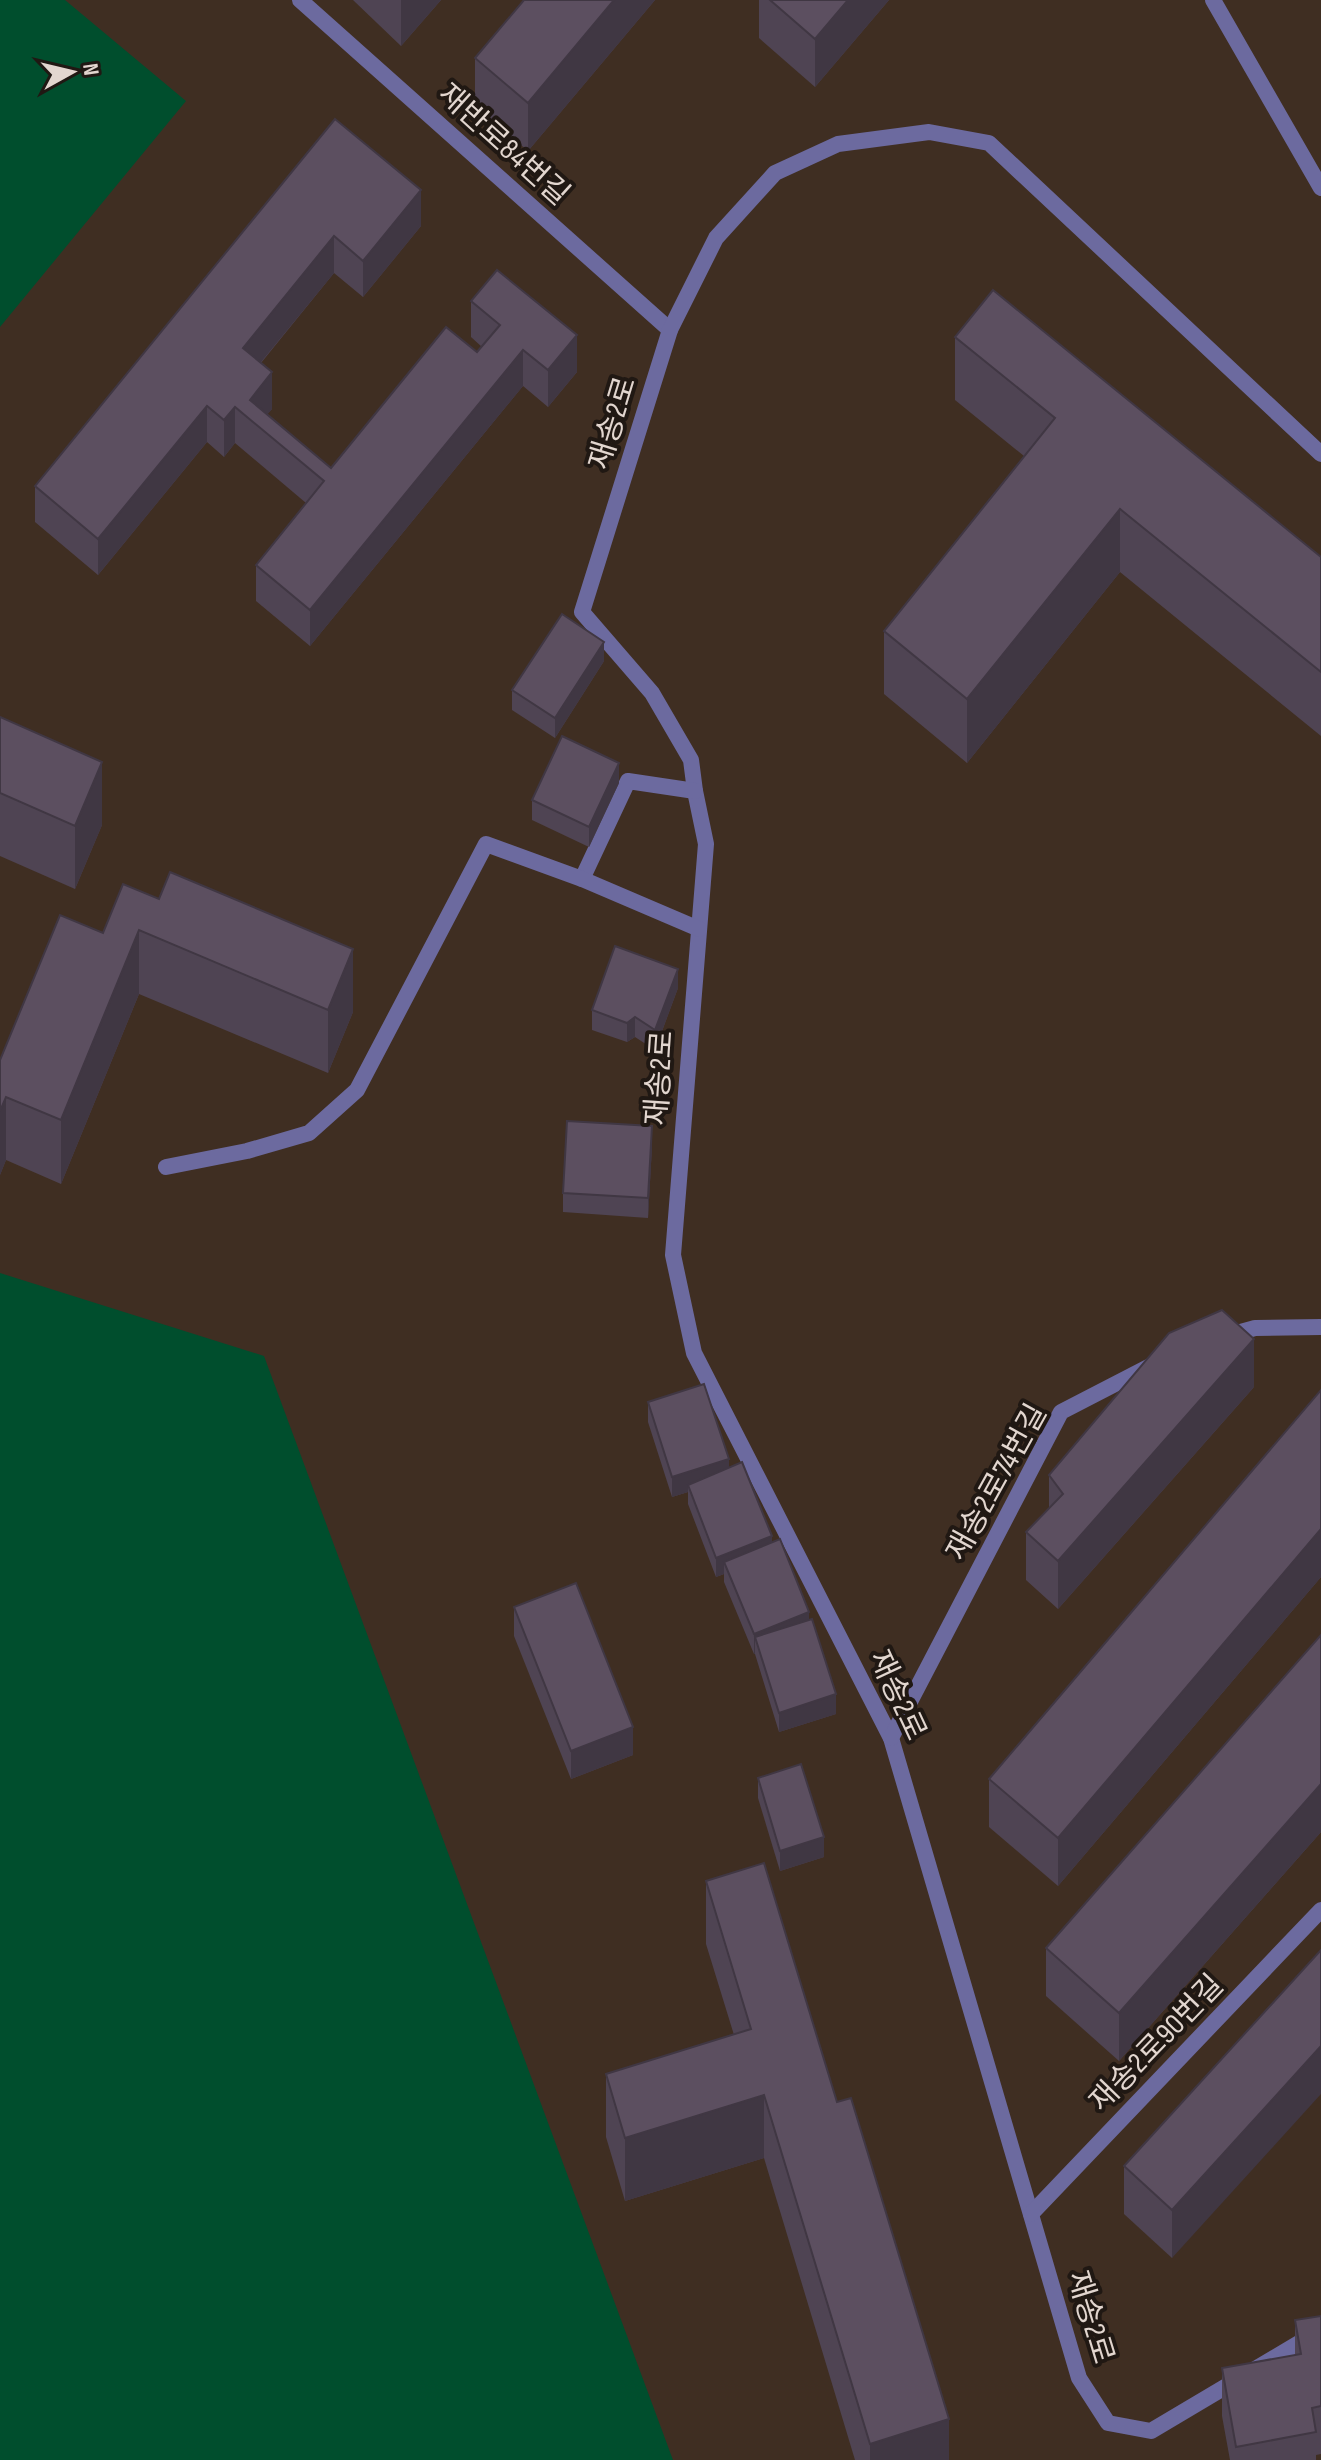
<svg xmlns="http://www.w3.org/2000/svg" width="1321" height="2460" font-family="'Sofia Sans Condensed','Noto Sans KR',sans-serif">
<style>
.green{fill:#004e2d}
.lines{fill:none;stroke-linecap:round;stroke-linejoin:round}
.minor{stroke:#6c6a9f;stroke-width:16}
.wall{fill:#4f4453}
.shaded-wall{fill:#403743}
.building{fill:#5c4f60;stroke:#403743;stroke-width:2}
.labels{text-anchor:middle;stroke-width:8;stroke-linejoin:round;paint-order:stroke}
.street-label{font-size:30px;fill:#e2d6cf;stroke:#201813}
</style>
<rect width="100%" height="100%" fill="#3f2e22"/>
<g class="green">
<path d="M 0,0 L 65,0 L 186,101 L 0,327 Z"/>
<path d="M 0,1273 L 264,1356 L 673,2460 L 0,2460 Z"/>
</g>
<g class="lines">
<g class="minor">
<path d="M 300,0 L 670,330"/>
<path d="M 1213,0 L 1321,188"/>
<path d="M 1321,454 L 989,143 L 929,132 L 838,144 L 775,173 L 716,238 L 670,330 L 582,612 L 652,693 L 691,760 L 695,791 L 706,844 L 673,1255 L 694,1353 L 891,1738 L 1079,2378 L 1108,2423 L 1151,2431 L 1321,2330"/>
<path d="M 582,879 L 628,781 L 695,791"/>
<path d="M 166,1167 L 247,1151 L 309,1133 L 357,1090 L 486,844 L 582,879 L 699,929"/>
<path d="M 1226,1336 L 1255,1328 L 1321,1327"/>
<path d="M 891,1738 L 1061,1412 L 1152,1365"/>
<path d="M 1031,2214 L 1321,1910"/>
</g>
</g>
<g class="wall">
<path d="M 353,0 L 441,0 L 401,46 Z"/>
<path d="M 524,0 L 655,0 L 528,151 L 475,106 L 475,58 Z"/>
<path d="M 759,0 L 889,0 L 815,87 L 759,38 Z"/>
<path d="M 335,119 L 421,226 L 363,297 L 334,273 L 261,363 L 272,409 L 267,414 L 331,468 L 477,352 L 482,347 L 471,337 L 471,301 L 577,372 L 548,407 L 523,386 L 310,646 L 256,601 L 256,565 L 306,503 L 235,443 L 224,457 L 207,442 L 98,575 L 35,522 L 35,486 Z"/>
<path d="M 955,337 L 1321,557 L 1321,736 L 1120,572 L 967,763 L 884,694 L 884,631 L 1024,456 L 955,400 Z"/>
<path d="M 604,661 L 555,738 L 512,710 L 512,690 Z"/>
<path d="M 0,717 L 102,825 L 75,889 L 0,856 Z"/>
<path d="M 619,783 L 589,847 L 532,820 L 532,800 Z"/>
<path d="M 159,899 L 353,1012 L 328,1073 L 139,994 L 61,1184 L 6,1160 L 0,1175 L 0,1060 L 103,933 Z"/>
<path d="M 678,988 L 655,1050 L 635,1037 L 627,1042 L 592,1030 L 592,1010 Z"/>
<path d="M 652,1146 L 648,1218 L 563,1212 L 563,1193 Z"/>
<path d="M 1254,1387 L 1058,1609 L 1026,1580 L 1026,1532 L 1049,1508 L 1049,1475 Z"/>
<path d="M 1321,1390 L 1321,1577 L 1058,1886 L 989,1827 L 989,1779 Z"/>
<path d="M 648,1402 L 729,1468 L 772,1542 L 809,1620 L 836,1714 L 779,1732 L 755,1654 L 754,1654 L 724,1582 L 724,1574 L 716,1577 L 688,1504 L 688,1492 L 672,1497 L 648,1422 Z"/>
<path d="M 514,1607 L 633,1755 L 571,1779 L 514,1636 Z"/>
<path d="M 1321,1635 L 1321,1832 L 1119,2061 L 1046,1996 L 1046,1948 Z"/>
<path d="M 758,1778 L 824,1857 L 780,1871 L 758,1798 Z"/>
<path d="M 706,1881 L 837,2102 L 949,2460 L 855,2460 L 764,2158 L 625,2201 L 606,2137 L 606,2074 L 734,2035 L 706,1944 Z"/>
<path d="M 1321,1950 L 1172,2258 L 1124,2214 L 1124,2166 Z"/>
<path d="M 1321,2316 L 1321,2454 L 1316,2455 L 1316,2460 L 1230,2460 L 1222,2416 L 1222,2368 L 1295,2355 L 1295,2320 Z"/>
</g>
<g class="shaded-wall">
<path d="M 401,0 L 441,0 L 401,46 Z"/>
<path d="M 614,0 L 655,0 L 528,151 L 528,103 Z"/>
<path d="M 848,0 L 889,0 L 815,87 L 815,39 Z"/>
<path d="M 421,190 L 421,226 L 363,297 L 363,261 Z"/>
<path d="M 334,236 L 334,273 L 243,384 L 243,348 Z"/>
<path d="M 577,335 L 577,372 L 548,407 L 548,370 Z"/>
<path d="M 523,350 L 523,386 L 310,646 L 310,610 Z"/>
<path d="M 272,372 L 272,409 L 258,426 L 250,400 Z"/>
<path d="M 207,406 L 207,442 L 98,575 L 98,539 Z"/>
<path d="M 235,407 L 235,443 L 224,457 L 224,420 Z"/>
<path d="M 1120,509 L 1120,572 L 967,763 L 967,699 Z"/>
<path d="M 604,642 L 604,661 L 555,738 L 555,718 Z"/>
<path d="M 102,762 L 102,825 L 75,889 L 75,826 Z"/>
<path d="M 619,763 L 619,783 L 589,847 L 589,827 Z"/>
<path d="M 139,930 L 139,994 L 61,1184 L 61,1120 Z"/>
<path d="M 353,949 L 353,1012 L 328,1073 L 328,1010 Z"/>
<path d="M 678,969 L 678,988 L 655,1050 L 655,1030 Z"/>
<path d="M 635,1017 L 635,1037 L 627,1042 L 627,1023 Z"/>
<path d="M 6,1097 L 6,1160 L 0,1175 L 0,1111 Z"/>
<path d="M 652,1126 L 652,1146 L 648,1218 L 648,1198 Z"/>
<path d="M 1254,1339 L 1254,1387 L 1058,1609 L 1058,1561 Z"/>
<path d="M 729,1459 L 729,1478 L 688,1485 L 688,1492 L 672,1497 L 672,1477 Z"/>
<path d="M 1321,1529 L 1321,1577 L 1058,1886 L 1058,1838 Z"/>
<path d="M 772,1536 L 772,1555 L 724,1562 L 724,1574 L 716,1577 L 716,1558 Z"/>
<path d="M 809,1612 L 809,1632 L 755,1637 L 755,1654 L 754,1654 L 754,1634 Z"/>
<path d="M 836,1694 L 836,1714 L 779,1732 L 779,1713 Z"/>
<path d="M 633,1727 L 633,1755 L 571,1779 L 571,1751 Z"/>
<path d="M 1321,1784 L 1321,1832 L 1119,2061 L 1119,2013 Z"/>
<path d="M 824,1837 L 824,1857 L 780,1871 L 780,1851 Z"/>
<path d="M 1321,2046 L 1321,2094 L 1172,2258 L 1172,2210 Z"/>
<path d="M 764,2095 L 764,2158 L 625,2201 L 625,2138 Z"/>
<path d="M 949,2419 L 949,2460 L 870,2460 L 870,2444 Z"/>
</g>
<g class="building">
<path d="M 524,0 L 614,0 L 528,103 L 475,58 Z"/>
<path d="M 770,0 L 848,0 L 815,39 Z"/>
<path d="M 335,119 L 421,190 L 363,261 L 334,236 L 243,348 L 272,372 L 250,400 L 331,468 L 446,327 L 477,352 L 500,325 L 471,301 L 497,270 L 577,335 L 548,370 L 523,350 L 310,610 L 256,565 L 324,481 L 235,407 L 224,420 L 207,406 L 98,539 L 35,486 Z"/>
<path d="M 993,290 L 1321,557 L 1321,672 L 1120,509 L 967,699 L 884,631 L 1055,418 L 955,337 Z"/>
<path d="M 562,614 L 604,642 L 555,718 L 512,690 Z"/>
<path d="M 0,717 L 102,762 L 75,826 L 0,793 Z"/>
<path d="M 562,736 L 619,763 L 589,827 L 532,800 Z"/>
<path d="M 170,872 L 353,949 L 328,1010 L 139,930 L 61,1120 L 6,1097 L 0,1111 L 0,1060 L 60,915 L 103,933 L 123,884 L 159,899 Z"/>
<path d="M 615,946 L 678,969 L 655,1030 L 635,1017 L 627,1023 L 592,1010 Z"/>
<path d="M 567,1121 L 652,1126 L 648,1198 L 563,1193 Z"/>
<path d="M 1222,1310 L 1254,1339 L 1058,1561 L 1026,1532 L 1063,1494 L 1049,1475 L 1169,1333 Z"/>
<path d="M 704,1384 L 729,1459 L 672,1477 L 648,1402 Z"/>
<path d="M 1321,1390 L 1321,1529 L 1058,1838 L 989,1779 Z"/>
<path d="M 742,1462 L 772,1536 L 716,1558 L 688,1485 Z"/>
<path d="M 780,1539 L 809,1612 L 754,1634 L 724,1562 Z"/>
<path d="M 576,1583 L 633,1727 L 571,1751 L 514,1607 Z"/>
<path d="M 812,1619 L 836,1694 L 779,1713 L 755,1637 Z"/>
<path d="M 1321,1635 L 1321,1784 L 1119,2013 L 1046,1948 Z"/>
<path d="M 801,1764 L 824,1837 L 780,1851 L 758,1778 Z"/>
<path d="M 764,1863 L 837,2102 L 851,2098 L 949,2419 L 870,2444 L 764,2095 L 625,2138 L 606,2074 L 751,2029 L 706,1881 Z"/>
<path d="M 1321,1950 L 1321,2046 L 1172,2210 L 1124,2166 Z"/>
<path d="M 1321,2316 L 1321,2406 L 1312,2408 L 1316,2432 L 1236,2447 L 1222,2368 L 1301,2354 L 1295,2320 Z"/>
</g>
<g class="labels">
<g class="street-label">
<text transform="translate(504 144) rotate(42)" y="10">재반로84번길</text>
<text transform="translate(612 423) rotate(-73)" y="10">재송2로</text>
<text transform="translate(659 1078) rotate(-86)" y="10">재송2로</text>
<text transform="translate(996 1482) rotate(-61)" y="10">재송2로74번길</text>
<text transform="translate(898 1695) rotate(65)" y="10">재송2로</text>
<text transform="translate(1156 2043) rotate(-46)" y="10">재송2로90번길</text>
<text transform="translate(1091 2317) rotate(73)" y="10">재송2로</text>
</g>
</g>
<g transform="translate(72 72) rotate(82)" stroke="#201813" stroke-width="6" paint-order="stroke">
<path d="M0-6L14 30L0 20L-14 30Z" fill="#e2d6cf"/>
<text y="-12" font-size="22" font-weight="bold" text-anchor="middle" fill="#e2d6cf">N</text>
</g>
</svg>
